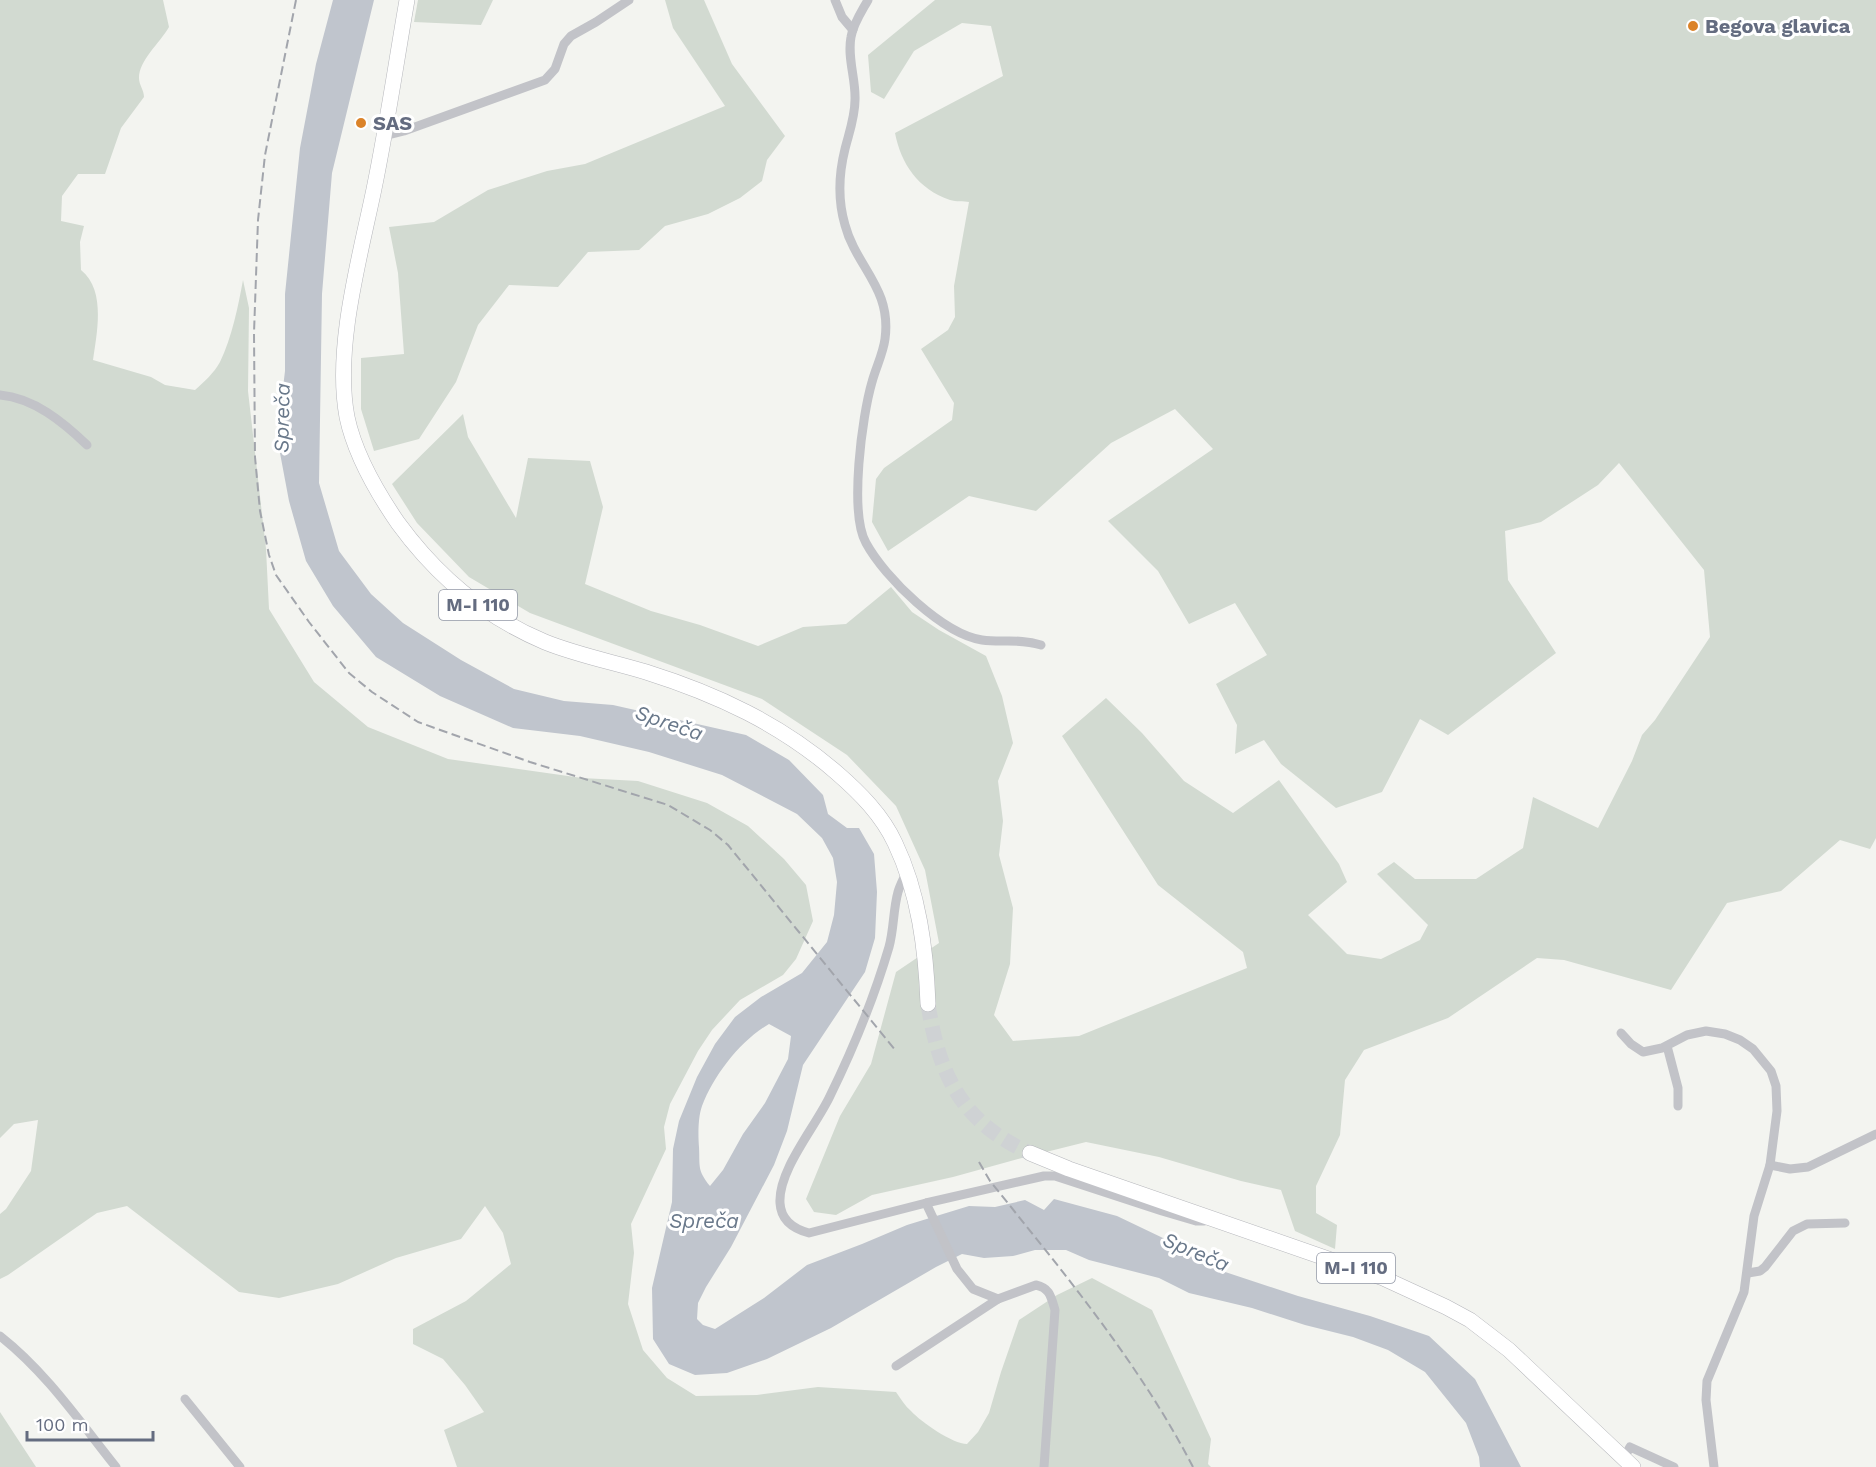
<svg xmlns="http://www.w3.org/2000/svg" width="1876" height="1467" font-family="'Work Sans',sans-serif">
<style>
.green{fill:#d2dad1}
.water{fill:#c0c5cd;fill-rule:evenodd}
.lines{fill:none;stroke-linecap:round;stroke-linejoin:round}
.primary-tunnel{stroke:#cfd2d4;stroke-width:15;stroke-dasharray:15 8;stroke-linecap:butt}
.primary-casing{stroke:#b5b6bb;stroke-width:16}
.minor{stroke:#c2c3c8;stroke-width:9}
.primary{stroke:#fff;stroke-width:15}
.rail{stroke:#a2a5ac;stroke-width:2;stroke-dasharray:9 4.5;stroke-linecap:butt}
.poi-dot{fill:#db8329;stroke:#fff;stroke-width:2}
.labels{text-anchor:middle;stroke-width:6;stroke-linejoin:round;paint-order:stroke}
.shield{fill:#fff;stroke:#9298a6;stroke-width:1.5}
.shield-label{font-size:18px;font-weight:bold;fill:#646c80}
.poi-label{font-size:20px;font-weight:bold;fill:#646c80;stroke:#fff;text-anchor:start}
.water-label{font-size:21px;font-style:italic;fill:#69788a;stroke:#fff}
</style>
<rect width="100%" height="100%" fill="#f3f4f0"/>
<g class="green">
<path d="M 0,0 L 163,0 L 169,27 C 160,43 139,60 139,78 C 139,85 144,90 144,97 L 121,128 L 105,174 L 78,174 L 62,196 L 61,221 L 84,226 L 80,242 L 81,270 C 106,290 97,332 93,360 L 151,377 L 165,385 L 195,390 C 204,382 214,373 220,362 C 232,337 238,307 243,280 L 249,308 L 248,391 L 266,549 L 269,609 L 314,682 L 368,727 L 448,759 L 582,778 L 638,781 L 707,803 L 748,826 L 784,859 L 806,885 L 813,921 L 796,959 L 783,975 L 740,1000 L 712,1030 L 698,1051 L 670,1104 L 664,1127 L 666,1149 L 631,1224 L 634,1253 L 628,1304 L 643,1350 L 667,1378 L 696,1396 L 757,1395 L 818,1387 L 896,1392 C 901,1399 905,1406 911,1411 C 921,1422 953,1444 967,1444 L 978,1432 L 989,1413 L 1001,1372 L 1019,1320 L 1057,1295 L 1092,1278 L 1152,1310 L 1211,1439 L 1208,1464 L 1211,1467 L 457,1467 L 444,1430 L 484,1412 L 465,1385 L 443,1359 L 413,1344 L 413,1329 L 466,1301 L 511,1264 L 503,1233 L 485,1206 L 461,1239 L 396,1258 L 338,1284 L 279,1298 L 239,1292 L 127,1206 L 97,1213 L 8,1275 L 0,1279 L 0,1214 L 6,1209 L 31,1171 L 38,1120 L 14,1124 L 0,1138 Z"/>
<path d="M 418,0 L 493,0 L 481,25 L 414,22 Z"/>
<path d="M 665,0 L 704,0 L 732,64 L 785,136 L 767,160 L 762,181 L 740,198 L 708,214 L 665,226 L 639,250 L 588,252 L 558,287 L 509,285 L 478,325 L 456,382 L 419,439 L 374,451 L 361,409 L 361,358 L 404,354 L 398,273 L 389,227 L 434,222 L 488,190 L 547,171 L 585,164 L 725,106 L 673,28 Z"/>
<path d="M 935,0 L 1876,0 L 1876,838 L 1870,849 L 1840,840 L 1781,891 L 1727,903 L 1671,990 L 1564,960 L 1537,958 L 1448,1018 L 1364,1050 L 1345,1080 L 1340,1135 L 1316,1186 L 1316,1213 L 1337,1225 L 1335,1249 L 1295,1231 L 1281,1190 L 1241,1181 L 1159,1157 L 1086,1142 L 1018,1159 L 953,1177 L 872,1195 L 836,1215 L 814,1212 L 806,1199 L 840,1116 L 871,1064 L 896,972 L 939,943 L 925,870 L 896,806 L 847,755 L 762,699 L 530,613 L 469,577 L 417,523 L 392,484 L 463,414 L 468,437 L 516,518 L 528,458 L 590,461 L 603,507 L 585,584 L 651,611 L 700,625 L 758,646 L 803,627 L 846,624 L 891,587 L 912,612 L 939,630 L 986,656 L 1002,696 L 1013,743 L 998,781 L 1003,821 L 999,855 L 1013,908 L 1010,964 L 994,1015 L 1013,1041 L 1079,1036 L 1247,968 L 1243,952 L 1158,885 L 1062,736 L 1106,698 L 1142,733 L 1184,781 L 1233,813 L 1279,780 L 1339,864 L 1347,882 L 1308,915 L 1347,954 L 1381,959 L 1420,940 L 1428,925 L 1377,874 L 1394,862 L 1415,879 L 1476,879 L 1523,848 L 1533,797 L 1598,828 L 1632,761 L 1642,735 L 1655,720 L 1710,637 L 1704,570 L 1619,463 L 1598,485 L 1541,522 L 1505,531 L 1508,580 L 1556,653 L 1448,735 L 1420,719 L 1382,792 L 1336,808 L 1281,764 L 1264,740 L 1235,754 L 1237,725 L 1216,684 L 1267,655 L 1235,603 L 1189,624 L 1158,571 L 1108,521 L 1213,449 L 1175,409 L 1111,443 L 1036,511 L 969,496 L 888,551 L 872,522 L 876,479 L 884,468 L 952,420 L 954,403 L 921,349 L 948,330 L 955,317 L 954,286 L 969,202 C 964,201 956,202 950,200 C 918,189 901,164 895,133 L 1003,76 L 991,26 L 962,23 L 914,51 L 884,99 L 871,92 L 868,55 Z"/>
<path d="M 0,1412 L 36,1467 L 0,1467 Z"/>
</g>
<path class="water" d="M 333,0 L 374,0 L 332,173 L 322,294 L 319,483 L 339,551 L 371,594 L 403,623 L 461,660 L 514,689 L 564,701 L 613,705 L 746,735 L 789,760 L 823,795 L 828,814 L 847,828 L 859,828 L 874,854 L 877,892 L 875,938 L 865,972 L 803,1065 L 787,1131 L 774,1165 L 731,1247 L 706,1287 L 698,1303 L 697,1319 L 703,1325 L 715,1329 L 764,1298 L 807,1265 L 862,1244 L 907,1225 L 969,1206 L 995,1207 L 1025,1200 L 1044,1210 L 1054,1199 L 1117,1216 L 1163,1238 L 1204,1265 L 1298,1296 L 1370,1316 L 1429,1336 L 1475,1379 L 1521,1467 L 1480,1467 L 1479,1457 L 1466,1423 L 1425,1372 L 1388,1350 L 1353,1337 L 1305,1325 L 1252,1308 L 1189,1293 L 1159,1278 L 1089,1260 L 1066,1250 L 1035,1250 L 1013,1256 L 984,1258 L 962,1254 L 936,1267 L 831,1328 L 767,1359 L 727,1373 L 695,1375 L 669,1364 L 653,1339 L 652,1288 L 672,1202 L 673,1149 L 679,1121 L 697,1077 L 715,1044 L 735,1017 L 761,997 L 802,973 L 827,942 L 834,915 L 837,882 L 833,858 L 822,838 L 797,814 L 722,775 L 649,752 L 580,736 L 513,728 L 440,696 L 376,657 L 333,606 L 306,561 L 289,501 L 277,437 L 285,371 L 285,294 L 300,148 L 316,64 ZM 769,1024 L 791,1036 L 788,1059 L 765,1103 L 743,1134 L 723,1170 L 710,1186 C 697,1170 700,1166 699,1147 C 698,1135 698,1117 702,1106 C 714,1075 740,1041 769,1024 Z"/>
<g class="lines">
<path class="primary-tunnel" d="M 928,1004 C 939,1075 962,1123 1030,1153"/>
<g class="primary-casing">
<g id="primary">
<path d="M 407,0 C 396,63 387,126 374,189 C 360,257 334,348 347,417 C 355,455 376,491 398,523 C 436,575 485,617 545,642 C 577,655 613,662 646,672 C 716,694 781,724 837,773 C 860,793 882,815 895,843 C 919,893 926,950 928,1004"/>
<path d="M 1030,1153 L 1069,1169 L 1383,1278 L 1446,1307 L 1470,1320 L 1509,1350 L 1633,1467"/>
</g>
</g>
<g class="minor">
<path d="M 835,0 L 842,17 L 853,30"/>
<path d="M 868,0 C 862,11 853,24 851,37 C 847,58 856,79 855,100 C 855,117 849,133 845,149 C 839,173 838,201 845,225 C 856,267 892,288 885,339 C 883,354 876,367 872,382 C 862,416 849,513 866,543 C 885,578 943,634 982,640 C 1003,643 1018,638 1041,645"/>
<path d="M 385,134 L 392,134 L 404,131 L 545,80 L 555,69 L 564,44 L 571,36 L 596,22 L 629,0"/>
<path d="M 0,395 C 34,398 63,422 87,445"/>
<path d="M 907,871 C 904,878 900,885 898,892 C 893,910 894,929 889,947 C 874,998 853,1049 830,1096 C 816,1126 778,1170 780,1203 C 781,1221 794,1229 809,1233 L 926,1203 L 1044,1176 L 1055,1176 L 1162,1211 L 1196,1221 L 1204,1221"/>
<path d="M 1621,1033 L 1631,1044 L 1643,1052 L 1662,1048 L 1687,1035 L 1706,1031 L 1725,1034 L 1740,1040 L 1753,1049 L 1771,1071 L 1776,1086 L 1777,1111 L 1770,1165 L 1754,1216 L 1744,1292 L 1707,1381 L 1706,1400 L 1714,1467"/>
<path d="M 1667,1046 L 1678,1088 L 1678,1106"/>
<path d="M 1770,1165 L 1790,1169 L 1808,1167 L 1876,1134"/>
<path d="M 926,1203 L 957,1269 L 973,1289 L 998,1299"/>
<path d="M 1748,1273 L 1760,1271 L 1765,1267 L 1793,1231 L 1807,1224 L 1845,1223"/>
<path d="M 0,1336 C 46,1372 80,1422 116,1467"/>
<path d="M 896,1366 L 998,1299 L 1036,1285 C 1050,1288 1051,1297 1055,1310 L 1044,1467"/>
<path d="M 185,1399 L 240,1467"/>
<path d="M 1624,1458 L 1630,1447 L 1674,1467"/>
</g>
<use href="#primary" class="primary"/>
<g class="rail">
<path d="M 296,0 L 265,155 L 258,220 L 254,333 L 255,457 L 260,511 L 269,555 L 276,575 L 309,622 L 349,673 L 372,692 L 418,722 L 530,762 L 668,805 L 710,830 L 728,845 L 896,1051"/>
<path d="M 979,1162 L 990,1181 C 1064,1273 1139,1363 1193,1467"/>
</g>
</g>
<g class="poi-dot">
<circle cx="1693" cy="26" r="6"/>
<circle cx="361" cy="123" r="6"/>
</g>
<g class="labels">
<g class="shield">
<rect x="439" y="590" width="78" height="30" rx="4.5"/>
<rect x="1317" y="1253" width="78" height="30" rx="4.5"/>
</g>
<g class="shield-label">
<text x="478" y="611">M-I 110</text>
<text x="1356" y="1274">M-I 110</text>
</g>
<g class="poi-label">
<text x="1705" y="33">Begova glavica</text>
<text x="373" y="130">SAS</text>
</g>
<g class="water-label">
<text transform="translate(282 418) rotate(-89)" y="7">Spreča</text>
<text transform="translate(669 723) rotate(19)" y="7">Spreča</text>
<text x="704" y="1228">Spreča</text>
<text transform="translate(1196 1252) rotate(23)" y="7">Spreča</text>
</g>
</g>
<path d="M27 1431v9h126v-9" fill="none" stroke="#646c80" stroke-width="3"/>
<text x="36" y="1431" font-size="18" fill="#646c80" stroke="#ffffff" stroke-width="4.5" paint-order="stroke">100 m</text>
</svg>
